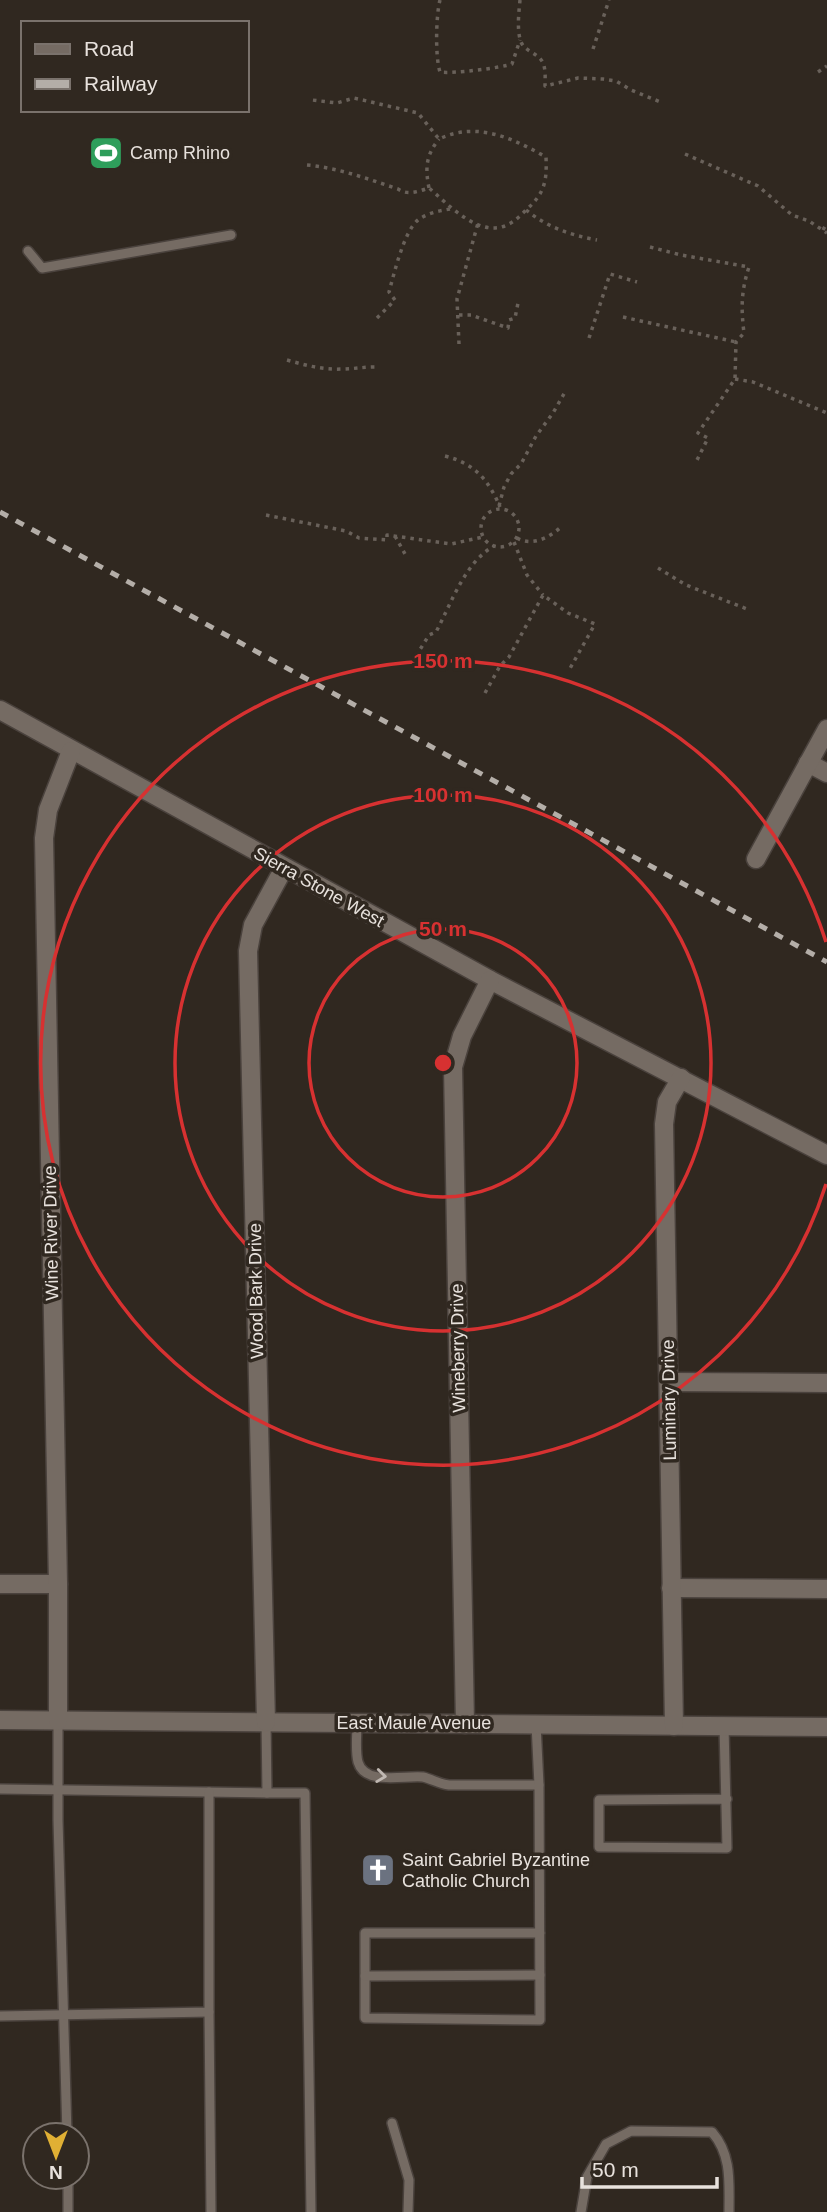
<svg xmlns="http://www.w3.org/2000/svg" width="827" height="2212" font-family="Arial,sans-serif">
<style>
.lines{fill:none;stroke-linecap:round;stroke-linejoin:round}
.lane-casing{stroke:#4a423d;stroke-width:12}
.street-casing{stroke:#4a423d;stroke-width:21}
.path{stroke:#69615a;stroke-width:3.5;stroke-dasharray:3.5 5;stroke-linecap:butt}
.lane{stroke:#756b63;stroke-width:9}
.street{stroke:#756b63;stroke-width:18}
.rail{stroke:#b4aea8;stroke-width:5;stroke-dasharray:9 9;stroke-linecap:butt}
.oneway{stroke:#c0b8b2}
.ring{fill:none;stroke:#d73131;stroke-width:3.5}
.labels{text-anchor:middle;stroke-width:7;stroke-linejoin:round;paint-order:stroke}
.poi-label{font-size:18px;fill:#e8e2dd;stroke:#302820;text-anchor:start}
.street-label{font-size:18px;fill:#e8e2dd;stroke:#302820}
.centre{fill:#d73131;stroke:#302820;stroke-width:3.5}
.ring-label{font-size:21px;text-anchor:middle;font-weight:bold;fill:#d73131;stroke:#302820;stroke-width:7;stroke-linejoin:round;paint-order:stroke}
</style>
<rect width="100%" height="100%" fill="#302820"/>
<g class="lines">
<g class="lane-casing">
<g id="lane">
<path d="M 28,251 L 42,268 L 231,235"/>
<path d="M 58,1721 L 58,1820 L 67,2135"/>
<path d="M 357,1723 C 357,1735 355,1750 358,1762 C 365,1786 404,1775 423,1777 C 432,1779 439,1784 449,1785 L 539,1785"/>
<path d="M 536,1724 L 539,1785 L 540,2020 L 365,2018 L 365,1933 L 540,1933"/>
<path d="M 724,1726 L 727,1848 L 599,1847 L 599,1800 L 727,1799"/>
<path d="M 0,1789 L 267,1793 L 266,1722"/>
<path d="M 267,1793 L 305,1793 L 311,2212"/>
<path d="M 365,1976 L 540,1975"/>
<path d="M 209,2012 L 211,2212"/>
<path d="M 0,2016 L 209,2012 L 209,1792"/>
<path d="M 392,2123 L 409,2180 L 408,2212"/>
<path d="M 68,2177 L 68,2212"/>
<path d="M 581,2212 L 587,2177 L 606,2144 L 631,2131 L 712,2132 C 732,2155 729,2183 729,2212"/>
</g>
</g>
<g class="street-casing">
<g id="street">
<path d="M 0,710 L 490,980 L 827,1155"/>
<path d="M 808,763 L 827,773"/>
<path d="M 756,859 L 827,729"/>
<path d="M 669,1382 L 827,1383"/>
<path d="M 0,1584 L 58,1584"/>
<path d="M 671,1588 L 827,1589"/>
<path d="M 0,1720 L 827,1727"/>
<path d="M 58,1721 L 58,1584 L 44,838 L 48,810 L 71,751"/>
<path d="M 266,1722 L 248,951 L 253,925 L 284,868"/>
<path d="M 465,1724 L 453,1067 L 462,1036 L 490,980"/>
<path d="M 674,1726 L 664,1124 L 667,1102 L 681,1078"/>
</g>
</g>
<g class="path">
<path d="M 440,0 C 436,15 435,57 440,72 C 452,74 500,68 512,64 L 520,40"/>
<path d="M 520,0 C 519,11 517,27 520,39 C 523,52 538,52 543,63 C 546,70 545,79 545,86 L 578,78 L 603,79 L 616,81 L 631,90 L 663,103"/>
<path d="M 593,49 L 609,0"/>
<path d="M 818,72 L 827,66"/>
<path d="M 685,154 L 758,186 L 792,215 L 809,221 L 827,233"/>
<path d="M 307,165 C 339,168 368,179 398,189 C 408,196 419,191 429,188 C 448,204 480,240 509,224 C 515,221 521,215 526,210 C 545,193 547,181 546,157 C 512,138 477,121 439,139 L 418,113 L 354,98 L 337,103 L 312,100"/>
<path d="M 429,188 C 425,168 426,155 439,139"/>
<path d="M 526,210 C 547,227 570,235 597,240"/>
<path d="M 823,230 L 827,223"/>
<path d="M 650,247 L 681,255 L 749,267 C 741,291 741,309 744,333 L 736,342 L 735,379 L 698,433 L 708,438 L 695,464"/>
<path d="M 459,315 L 471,315 L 508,328 L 509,320 L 515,318 L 518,303"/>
<path d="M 623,317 L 736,342"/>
<path d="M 377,318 L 395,300 L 389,292 C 394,274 404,231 418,220 C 427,213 439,211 450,209"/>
<path d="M 589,338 L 610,274 L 637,282"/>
<path d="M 459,344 L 457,299 L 478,223"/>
<path d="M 287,360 C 305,365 322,370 342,369 C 353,369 363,367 375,367"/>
<path d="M 735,379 L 753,382 L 827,413"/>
<path d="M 445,456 C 475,464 488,479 500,507"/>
<path d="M 499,506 L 504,487 L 511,474 L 521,464 L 536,436 L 553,413 L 565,392"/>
<circle cx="500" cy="528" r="19"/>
<path d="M 266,515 L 346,531 L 359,538 L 387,540 L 387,535 L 451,544 L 483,537"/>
<path d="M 395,536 L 405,554"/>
<path d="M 517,538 C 533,547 550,537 562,526"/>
<path d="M 514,542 L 527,575 L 543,595"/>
<path d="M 658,568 L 686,585 L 747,609"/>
<path d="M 416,656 L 429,635 L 436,632 C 451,604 465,562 494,546"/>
<path d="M 485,693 L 500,666 L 509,657 L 543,595 L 568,613 L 595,624 L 568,672"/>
</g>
<use href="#lane" class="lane"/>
<use href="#street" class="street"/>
<path class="rail" d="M 0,512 L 827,962"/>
</g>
<defs><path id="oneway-chevron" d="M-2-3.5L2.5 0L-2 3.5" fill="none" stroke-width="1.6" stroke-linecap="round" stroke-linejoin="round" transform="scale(1.75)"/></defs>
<use class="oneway" href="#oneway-chevron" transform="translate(381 1776) rotate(7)"/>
<g class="ring">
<circle cx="443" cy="1063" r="134"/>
<circle cx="443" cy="1063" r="268"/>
<path d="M826 1184A402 402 0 1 1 826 942"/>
</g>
<defs>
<g id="stadium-square" transform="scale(1.75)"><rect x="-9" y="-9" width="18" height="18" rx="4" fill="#2e9e5b" stroke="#302820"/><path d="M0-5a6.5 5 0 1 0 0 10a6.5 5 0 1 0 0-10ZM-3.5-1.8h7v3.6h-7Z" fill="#fff"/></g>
<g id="church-square" transform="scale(1.75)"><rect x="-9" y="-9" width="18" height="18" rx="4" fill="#6b7280" stroke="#302820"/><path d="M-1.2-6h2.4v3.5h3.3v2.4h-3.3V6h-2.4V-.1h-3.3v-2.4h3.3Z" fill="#fff"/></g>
</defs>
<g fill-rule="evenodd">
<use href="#stadium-square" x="106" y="153"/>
<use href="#church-square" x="378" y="1870"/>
</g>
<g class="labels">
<g class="poi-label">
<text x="130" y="159">Camp Rhino</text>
<text x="402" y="1866">Saint Gabriel Byzantine<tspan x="402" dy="21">Catholic Church</tspan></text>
</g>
<g class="street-label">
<text transform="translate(319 887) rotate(29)" y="6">Sierra Stone West</text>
<text transform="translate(51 1233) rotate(-91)" y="6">Wine River Drive</text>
<text transform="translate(256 1291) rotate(-91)" y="6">Wood Bark Drive</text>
<text transform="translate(458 1348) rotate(-91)" y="6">Wineberry Drive</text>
<text transform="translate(669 1400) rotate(-91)" y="6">Luminary Drive</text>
<text x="414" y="1729">East Maule Avenue</text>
</g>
</g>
<circle cx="443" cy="1063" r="10" class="centre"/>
<g class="ring-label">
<text x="443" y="668">150 m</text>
<text x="443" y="802">100 m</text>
<text x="443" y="936">50 m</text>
</g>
<rect x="21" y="21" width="228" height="91" fill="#302820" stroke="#7a726c" stroke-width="2"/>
<rect x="35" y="44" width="35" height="10" fill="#756b63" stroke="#7a726c" stroke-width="2"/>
<text x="84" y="56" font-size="21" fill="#e8e2dd">Road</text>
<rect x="35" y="79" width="35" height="10" fill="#b4aea8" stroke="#7a726c" stroke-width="2"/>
<text x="84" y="91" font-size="21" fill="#e8e2dd">Railway</text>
<g transform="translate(56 2156) rotate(180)"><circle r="33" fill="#302820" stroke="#7a726c" stroke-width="2"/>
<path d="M0-5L12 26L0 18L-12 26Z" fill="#e0b034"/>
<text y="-10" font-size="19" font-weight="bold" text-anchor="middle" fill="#e8e2dd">N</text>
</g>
<path d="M582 2177v10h135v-10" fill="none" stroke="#e8e2dd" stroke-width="3.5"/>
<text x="592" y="2177" font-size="21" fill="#e8e2dd" stroke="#302820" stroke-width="5" paint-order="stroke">50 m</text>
</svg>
